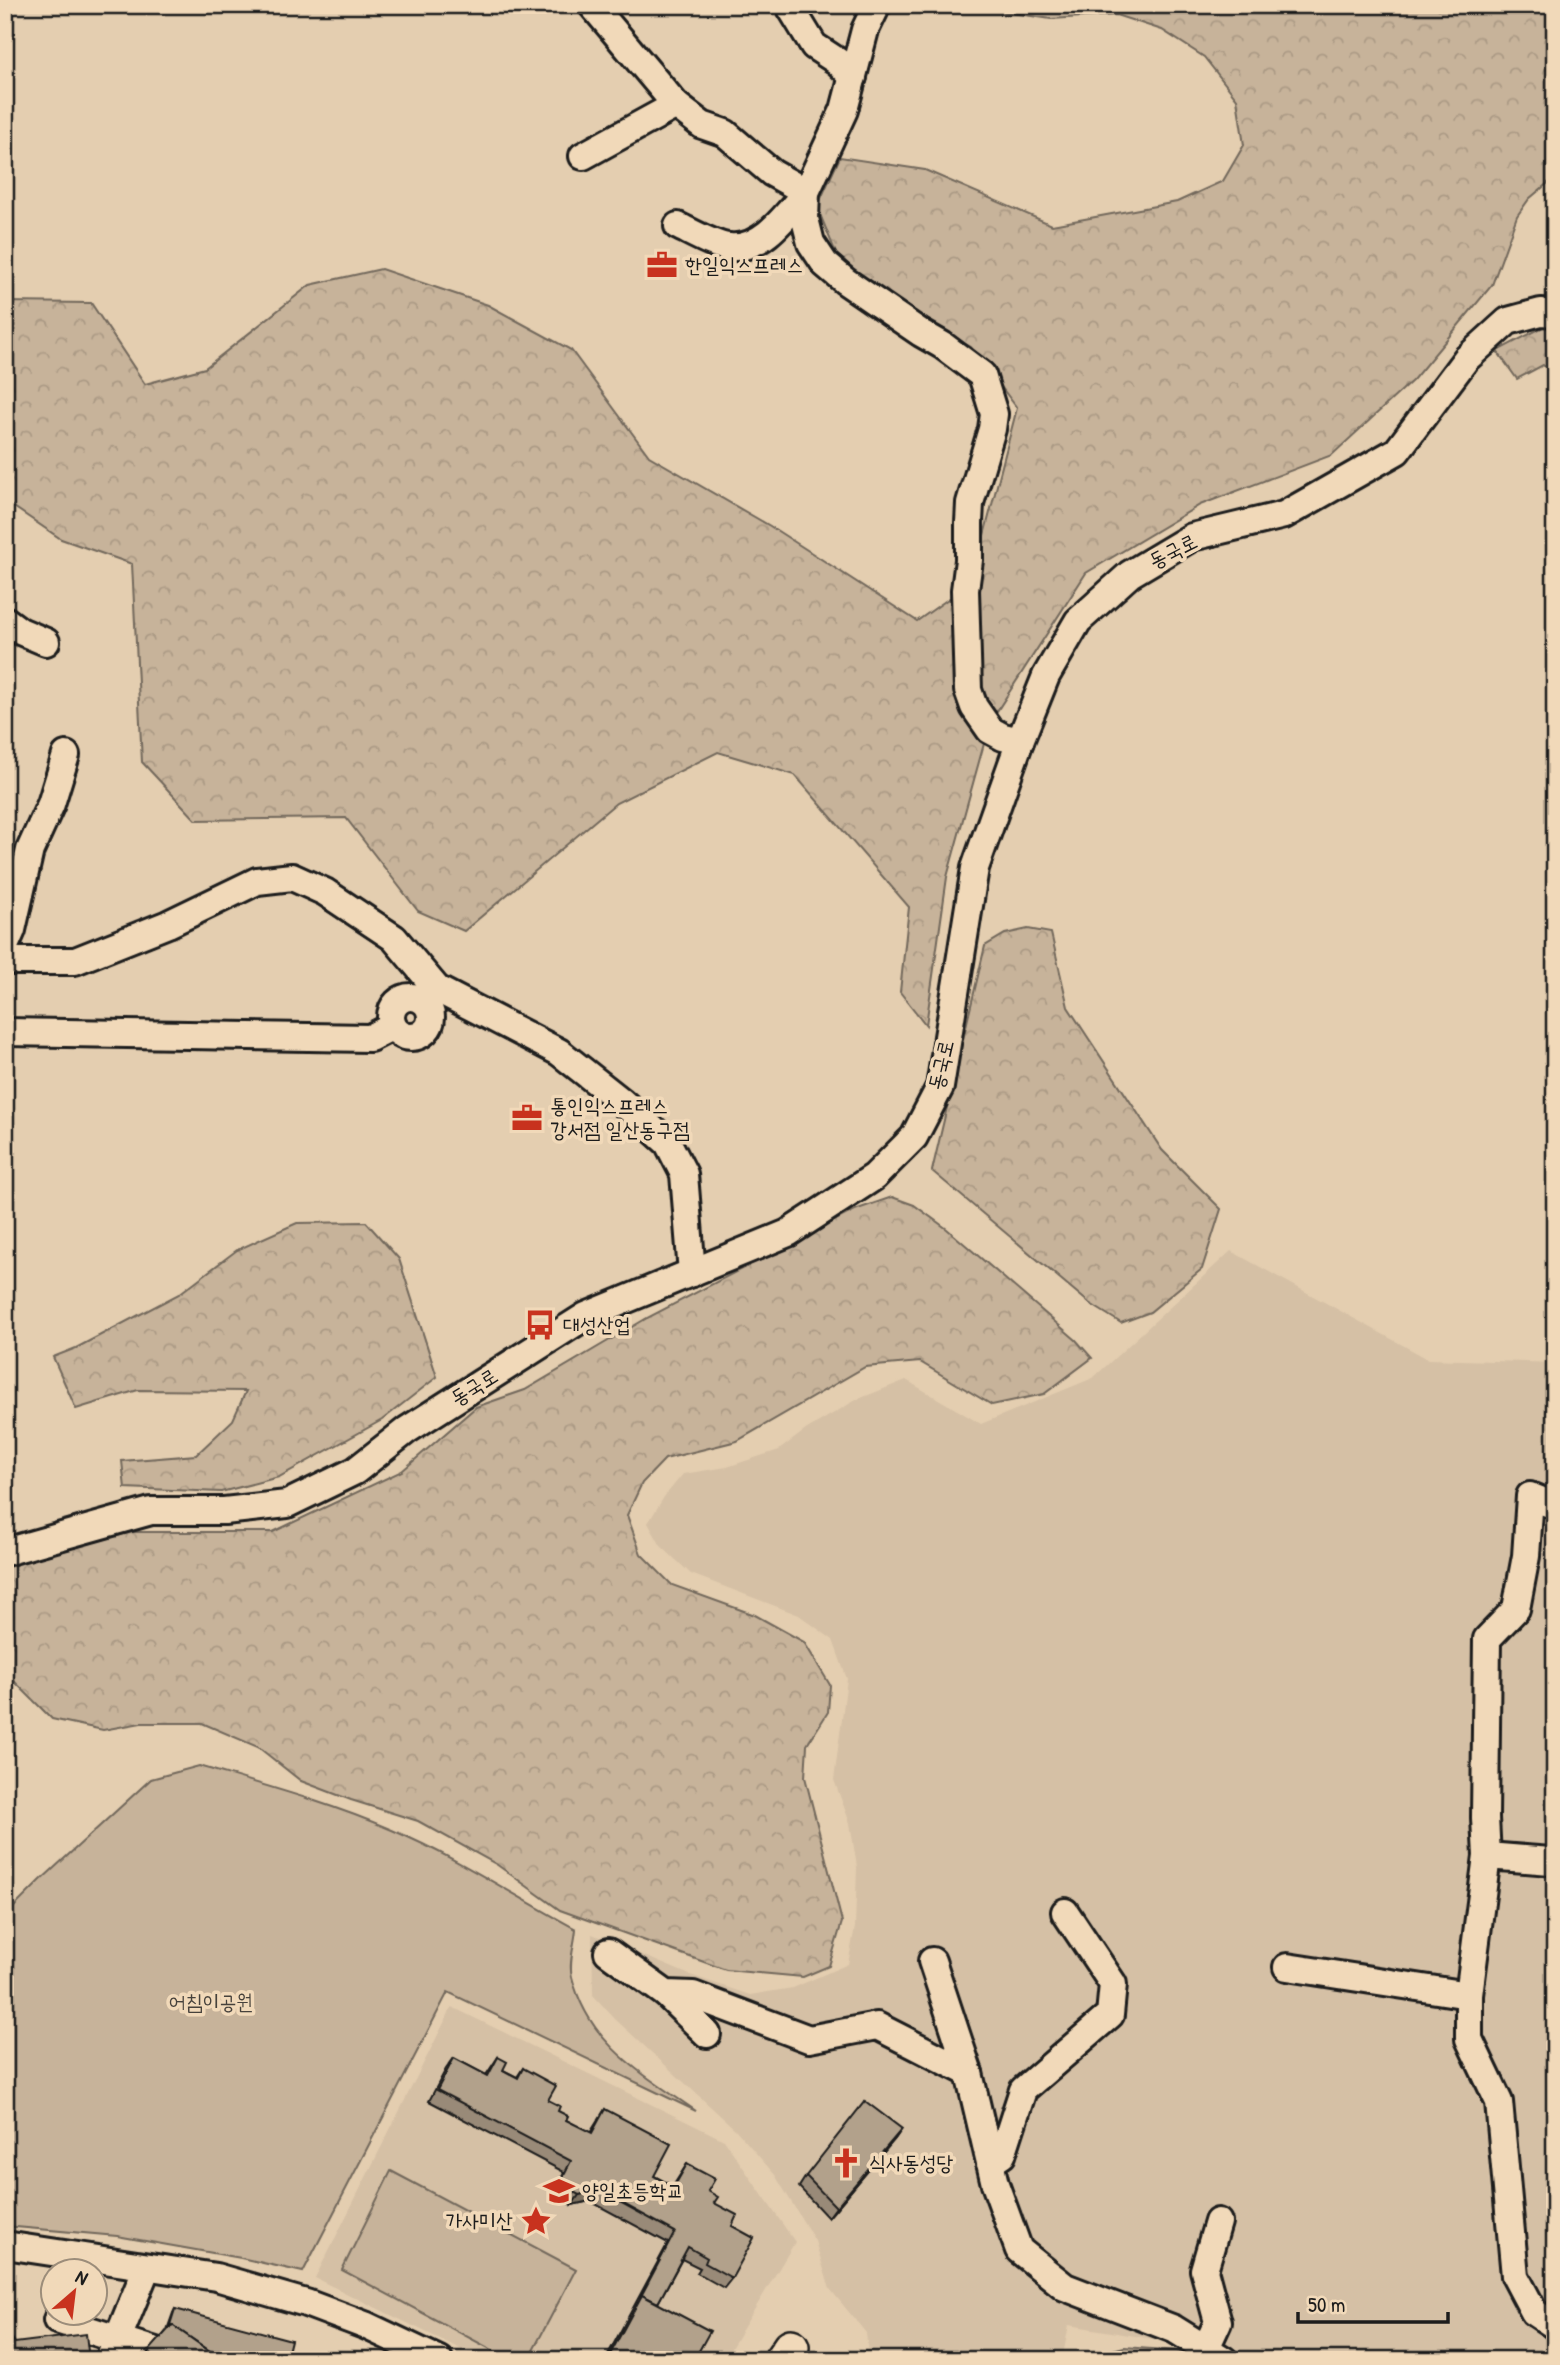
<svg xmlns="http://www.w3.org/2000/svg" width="1560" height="2365" font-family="'Patrick Hand','Poor Story',sans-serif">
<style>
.built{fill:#d5c0a5}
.green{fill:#c7b39a;stroke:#72685b;stroke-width:2}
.forest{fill:url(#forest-crowns);stroke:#72685b;stroke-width:2}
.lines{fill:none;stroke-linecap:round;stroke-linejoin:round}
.minor-casing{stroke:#1c1c1c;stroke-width:32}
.major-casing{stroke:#1c1c1c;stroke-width:40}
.minor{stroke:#f1d9b9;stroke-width:26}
.major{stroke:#f1d9b9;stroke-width:35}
.wall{fill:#998a78;stroke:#1c1c1c;stroke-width:2}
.shaded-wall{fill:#7d7161;stroke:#1c1c1c;stroke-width:2}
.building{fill:#b2a18b;stroke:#1c1c1c;stroke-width:2}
.labels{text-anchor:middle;stroke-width:7;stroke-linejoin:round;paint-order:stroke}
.poi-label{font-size:21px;fill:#1c1c1c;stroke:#f1d9b9;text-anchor:start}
.street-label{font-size:21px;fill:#1c1c1c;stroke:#f1d9b9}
.park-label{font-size:21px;fill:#47423c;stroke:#f1d9b9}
</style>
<defs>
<pattern id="forest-crowns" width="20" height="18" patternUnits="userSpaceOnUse" patternTransform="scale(1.75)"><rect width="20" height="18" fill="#c7b39a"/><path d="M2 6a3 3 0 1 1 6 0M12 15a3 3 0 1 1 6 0" fill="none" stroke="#aa9984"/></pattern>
</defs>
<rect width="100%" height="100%" fill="#e4ceb0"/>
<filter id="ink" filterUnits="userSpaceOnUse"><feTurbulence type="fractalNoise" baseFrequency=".0143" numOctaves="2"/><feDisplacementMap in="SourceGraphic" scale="14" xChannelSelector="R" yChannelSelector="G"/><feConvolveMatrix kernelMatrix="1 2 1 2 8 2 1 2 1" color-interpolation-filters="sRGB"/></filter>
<g filter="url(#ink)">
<g class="built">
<path d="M 1231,1251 L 1428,1359 L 1555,1363 L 1555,2360 L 1203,2360 L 1183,2344 L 1069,2325 L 1062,2360 L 869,2360 L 866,2333 L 830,2289 L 815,2241 L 775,2175 L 736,2130 L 615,2019 L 593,1995 L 592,1934 L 690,1975 L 750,1995 L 793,1988 L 848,1964 L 855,1927 L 857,1867 L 850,1823 L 834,1780 L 847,1679 L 833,1640 L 799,1615 L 691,1574 L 661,1546 L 648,1523 L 664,1497 L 683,1474 L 727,1467 L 779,1450 L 807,1429 L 856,1400 L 906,1380 L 981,1424 L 1093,1378 Z"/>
<path d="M 452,2007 L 724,2140 L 795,2242 L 724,2360 L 483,2360 L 315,2278 Z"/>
</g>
<g class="green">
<path d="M 199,1766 C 263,1785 330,1803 392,1830 C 456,1857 515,1896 576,1929 C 575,1943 568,1964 572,1977 C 589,2045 643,2074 696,2111 L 448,1992 L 303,2272 L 241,2258 L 117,2236 L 5,2226 L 5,1916 L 41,1880 L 151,1779 Z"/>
<path d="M 391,2171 L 576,2269 L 528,2360 L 511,2360 L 342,2270 Z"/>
</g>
<g class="forest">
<path d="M 983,5 L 1555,5 L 1555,177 L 1529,199 L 1517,216 L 1492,285 L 1413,380 L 1332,455 L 1200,505 L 1086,573 L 990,722 L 947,877 L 926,1025 L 900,992 L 909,907 L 795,775 L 718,752 L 616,803 L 464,931 L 418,911 L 346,818 L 196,820 L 142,762 L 132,564 L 61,539 L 5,501 L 5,302 L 91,303 L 145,384 L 205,368 L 310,285 L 381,269 L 488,305 L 571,350 L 649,456 L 770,526 L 917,621 L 972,582 L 1017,408 L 971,347 L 849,285 L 817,207 L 840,157 L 925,170 L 1052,225 L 1177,202 L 1223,181 L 1244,145 L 1237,99 L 1204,57 L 1162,30 L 1116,15 L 1051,19 L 999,11 Z"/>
<path d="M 1545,326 L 1555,328 L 1555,376 L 1543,365 L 1517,379 L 1497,351 Z"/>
<path d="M 1028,929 L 1051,933 L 1068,1007 L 1162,1150 L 1221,1209 L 1202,1269 L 1150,1312 L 1121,1323 L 1089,1303 L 932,1171 L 985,946 L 1005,934 Z"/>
<path d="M 892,1197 L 914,1205 L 947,1229 L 1076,1340 L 1092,1358 L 1044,1394 L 992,1405 L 920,1362 L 865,1367 L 737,1441 L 665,1459 L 642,1483 L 627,1515 L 641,1554 L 672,1585 L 755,1615 L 804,1642 L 830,1685 L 828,1712 L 807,1745 L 805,1777 L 842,1922 L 829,1966 L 803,1977 L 726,1970 L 560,1910 L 496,1864 L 418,1821 L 351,1800 L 301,1781 L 258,1747 L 202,1723 L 141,1723 L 103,1730 L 52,1719 L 12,1679 L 5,1566 L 131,1532 L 273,1532 L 402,1471 L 476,1407 L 525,1390 L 647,1318 L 855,1210 Z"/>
<path d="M 366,1222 L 399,1259 L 437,1377 L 382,1420 L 279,1477 L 221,1492 L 125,1488 L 122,1461 L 196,1455 L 233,1420 L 246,1391 L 138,1390 L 76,1409 L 53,1357 L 76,1348 L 179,1294 L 237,1250 L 297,1223 Z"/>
<path d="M 1124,2347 L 1179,2351 L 1190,2360 L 1088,2360 L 1089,2356 Z"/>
</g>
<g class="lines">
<g class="minor-casing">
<g id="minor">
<path d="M 592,5 L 676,105 L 702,125 L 725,133 L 772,173 L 806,192 C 787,214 762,251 729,247 C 715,246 691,232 678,226"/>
<path d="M 789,5 L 814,46 L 837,61 L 853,77"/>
<path d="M 877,5 L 865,30 L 844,110 L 806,192 L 805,219 L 811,243 L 825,264 L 845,281 L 921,333 L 942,345 L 982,375 L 994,414 L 992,429 L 970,503 L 969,523 L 969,560 L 965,590 L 968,690 L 974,707 L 990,730 L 1003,737 L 1020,741"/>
<path d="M 583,156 L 676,105"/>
<path d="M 5,620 L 20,631 L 46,642"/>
<path d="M 5,946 L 12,930 L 30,850 L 51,804 L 66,755"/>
<path d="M 5,961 L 75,961 L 168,924 L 257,881 L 292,877 L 325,892 L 394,938 L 437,989 L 559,1052 L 621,1101 L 668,1143 L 684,1174 L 692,1273"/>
<circle cx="411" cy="1017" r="20"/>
<path d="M 5,1032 L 370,1038 L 393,1026"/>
<path d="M 1555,1506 L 1530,1496 L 1526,1556 L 1516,1609 L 1487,1639 L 1485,1818 L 1487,1856 L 1469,1995 L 1469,2039 L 1499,2102 L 1515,2276 L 1534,2312 L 1555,2326"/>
<path d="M 5,1552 L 151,1511 L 224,1511 L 287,1504 L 355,1471 L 407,1430 L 586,1316 L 788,1233 L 874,1177 L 914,1137 L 940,1087 L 975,868 L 1020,741 L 1046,676 L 1078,621 L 1130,574 L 1192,537 L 1284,515 L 1397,451 L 1466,359 L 1508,321 L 1541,312 L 1555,313"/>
<path d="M 1487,1856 L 1551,1861"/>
<path d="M 608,1952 L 666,1994 L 693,1995 L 809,2039 L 877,2026 L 969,2073 L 995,2184 L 1019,2250 L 1065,2287 L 1174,2329 L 1224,2360"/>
<path d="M 932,1961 L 969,2073"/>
<path d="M 1287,1967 L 1469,1995"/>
<path d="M 666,1994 L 707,2034"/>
<path d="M 990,2163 L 1002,2155 L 1023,2090 L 1110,2015 L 1113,1984 L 1065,1912"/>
<path d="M 5,2245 L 216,2277 L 306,2303 L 367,2326 L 439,2360"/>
<path d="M 57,2320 L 184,2360"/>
<path d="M 1206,2348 L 1218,2322 L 1204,2270 L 1218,2222"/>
<path d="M 109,2360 L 147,2267"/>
</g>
</g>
<g class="major-casing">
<path id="major" d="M 782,2360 L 791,2347"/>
</g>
<use href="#minor" class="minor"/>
<use href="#major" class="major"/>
</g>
<g class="wall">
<path d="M 498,2057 L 503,2070 L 517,2077 L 523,2068 L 548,2100 L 566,2120 L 590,2133 L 605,2109 L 654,2176 L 673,2186 L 687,2164 L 708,2191 L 714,2203 L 732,2226 L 732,2278 L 724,2288 L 697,2273 L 700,2268 L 682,2259 L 658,2303 L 694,2360 L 605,2360 L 668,2243 L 590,2201 L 572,2205 L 552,2195 L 564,2172 L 429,2101 L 446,2069 L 454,2058 L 486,2075 Z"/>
<path d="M 902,2129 L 895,2139 L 828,2218 L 799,2187 L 806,2176 Z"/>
<path d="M 175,2309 L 286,2360 L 143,2360 L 167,2330 L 173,2313 Z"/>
</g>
<g class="shaded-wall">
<path d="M 902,2129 L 895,2139 L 828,2218 L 836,2207 Z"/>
<path d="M 598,2190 L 590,2201 L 572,2205 L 579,2195 Z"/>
<path d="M 166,2340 L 237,2360 L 222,2360 Z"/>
</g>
<g class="building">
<path d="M 498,2057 L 507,2062 L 503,2070 L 518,2078 L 523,2068 L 556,2086 L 548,2100 L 560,2106 L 558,2111 L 568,2116 L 566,2120 L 592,2133 L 605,2109 L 671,2144 L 654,2176 L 674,2187 L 687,2164 L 715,2179 L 708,2191 L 718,2197 L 714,2203 L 737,2215 L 732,2226 L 754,2238 L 732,2278 L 705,2263 L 707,2258 L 688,2247 L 658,2303 L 642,2295 L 640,2298 L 675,2232 L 598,2190 L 579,2195 L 559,2184 L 571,2161 L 437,2090 L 454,2058 L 488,2076 Z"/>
<path d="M 865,2101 L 902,2129 L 836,2207 L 806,2176 Z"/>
<path d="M 642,2295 L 710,2331 L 694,2360 L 607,2360 Z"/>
<path d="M 175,2309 L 291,2340 L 286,2360 L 237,2360 L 213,2353 L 172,2325 L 169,2328 Z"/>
<path d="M 172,2325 L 222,2360 L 159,2360 L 148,2352 Z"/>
<path d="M 5,2327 L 15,2343 L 86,2334 L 89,2360 L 5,2360 Z"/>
</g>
</g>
<defs>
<g id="office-bare" transform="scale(2.415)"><path d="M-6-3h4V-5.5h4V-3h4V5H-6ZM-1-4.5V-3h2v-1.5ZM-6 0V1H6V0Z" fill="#c8321e" stroke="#f1d9b9" stroke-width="2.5" paint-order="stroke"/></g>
<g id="bus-bare" transform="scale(2.415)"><path d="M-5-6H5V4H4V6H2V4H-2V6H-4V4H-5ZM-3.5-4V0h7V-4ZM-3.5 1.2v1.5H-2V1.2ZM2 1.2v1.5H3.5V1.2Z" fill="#c8321e" stroke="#f1d9b9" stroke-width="2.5" paint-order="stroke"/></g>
<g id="church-bare" transform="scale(2.415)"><path d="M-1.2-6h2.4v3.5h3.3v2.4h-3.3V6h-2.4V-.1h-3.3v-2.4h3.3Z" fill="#c8321e" stroke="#f1d9b9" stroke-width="2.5" paint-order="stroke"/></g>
<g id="school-bare" transform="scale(2.415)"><path d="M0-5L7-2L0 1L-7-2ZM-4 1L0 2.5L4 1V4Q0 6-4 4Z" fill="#c8321e" stroke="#f1d9b9" stroke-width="2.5" paint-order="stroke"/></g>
<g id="sight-bare" transform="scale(2.415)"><path d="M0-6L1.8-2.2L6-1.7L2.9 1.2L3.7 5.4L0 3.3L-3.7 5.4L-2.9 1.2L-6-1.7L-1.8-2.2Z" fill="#c8321e" stroke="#f1d9b9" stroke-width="2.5" paint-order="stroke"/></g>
</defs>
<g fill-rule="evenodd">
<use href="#office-bare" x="662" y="265"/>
<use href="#office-bare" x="527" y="1118"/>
<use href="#bus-bare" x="540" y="1325"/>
<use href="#church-bare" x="846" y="2163"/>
<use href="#school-bare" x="559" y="2191"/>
<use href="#sight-bare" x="536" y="2221"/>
</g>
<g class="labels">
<g class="poi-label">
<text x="685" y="272">한일익스프레스</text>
<text x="550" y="1113">통인익스프레스<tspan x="550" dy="24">강서점 일산동구점</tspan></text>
<text x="563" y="1332">대성산업</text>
<text x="869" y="2170">식사동성당</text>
<text x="582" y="2198">양일초등학교</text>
<text x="513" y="2228" text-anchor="end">가사미산</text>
</g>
<g class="street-label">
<text transform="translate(1173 551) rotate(-27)" y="7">동국로</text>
<text transform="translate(941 1065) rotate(-77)" y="7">동국로</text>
<text transform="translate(474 1387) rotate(-32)" y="7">동국로</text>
</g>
<g class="park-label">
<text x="211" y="2009">어침이공원</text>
</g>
</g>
<rect width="1560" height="2365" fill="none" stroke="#f1d9b9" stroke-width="28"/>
<rect x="14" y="14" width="1532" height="2337" fill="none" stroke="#1c1c1c" stroke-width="2.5" filter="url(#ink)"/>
<g transform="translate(74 2292) rotate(28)"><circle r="33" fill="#f1d9b9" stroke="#9c8d7a" stroke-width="2"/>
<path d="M0-5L12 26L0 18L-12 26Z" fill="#c8321e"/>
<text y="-10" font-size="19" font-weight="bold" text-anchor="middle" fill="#1c1c1c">N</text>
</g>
<path d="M1298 2312v10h150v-10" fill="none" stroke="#1c1c1c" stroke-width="3.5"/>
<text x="1308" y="2312" font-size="21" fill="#1c1c1c" stroke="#f1d9b9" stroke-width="5" paint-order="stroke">50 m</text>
</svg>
